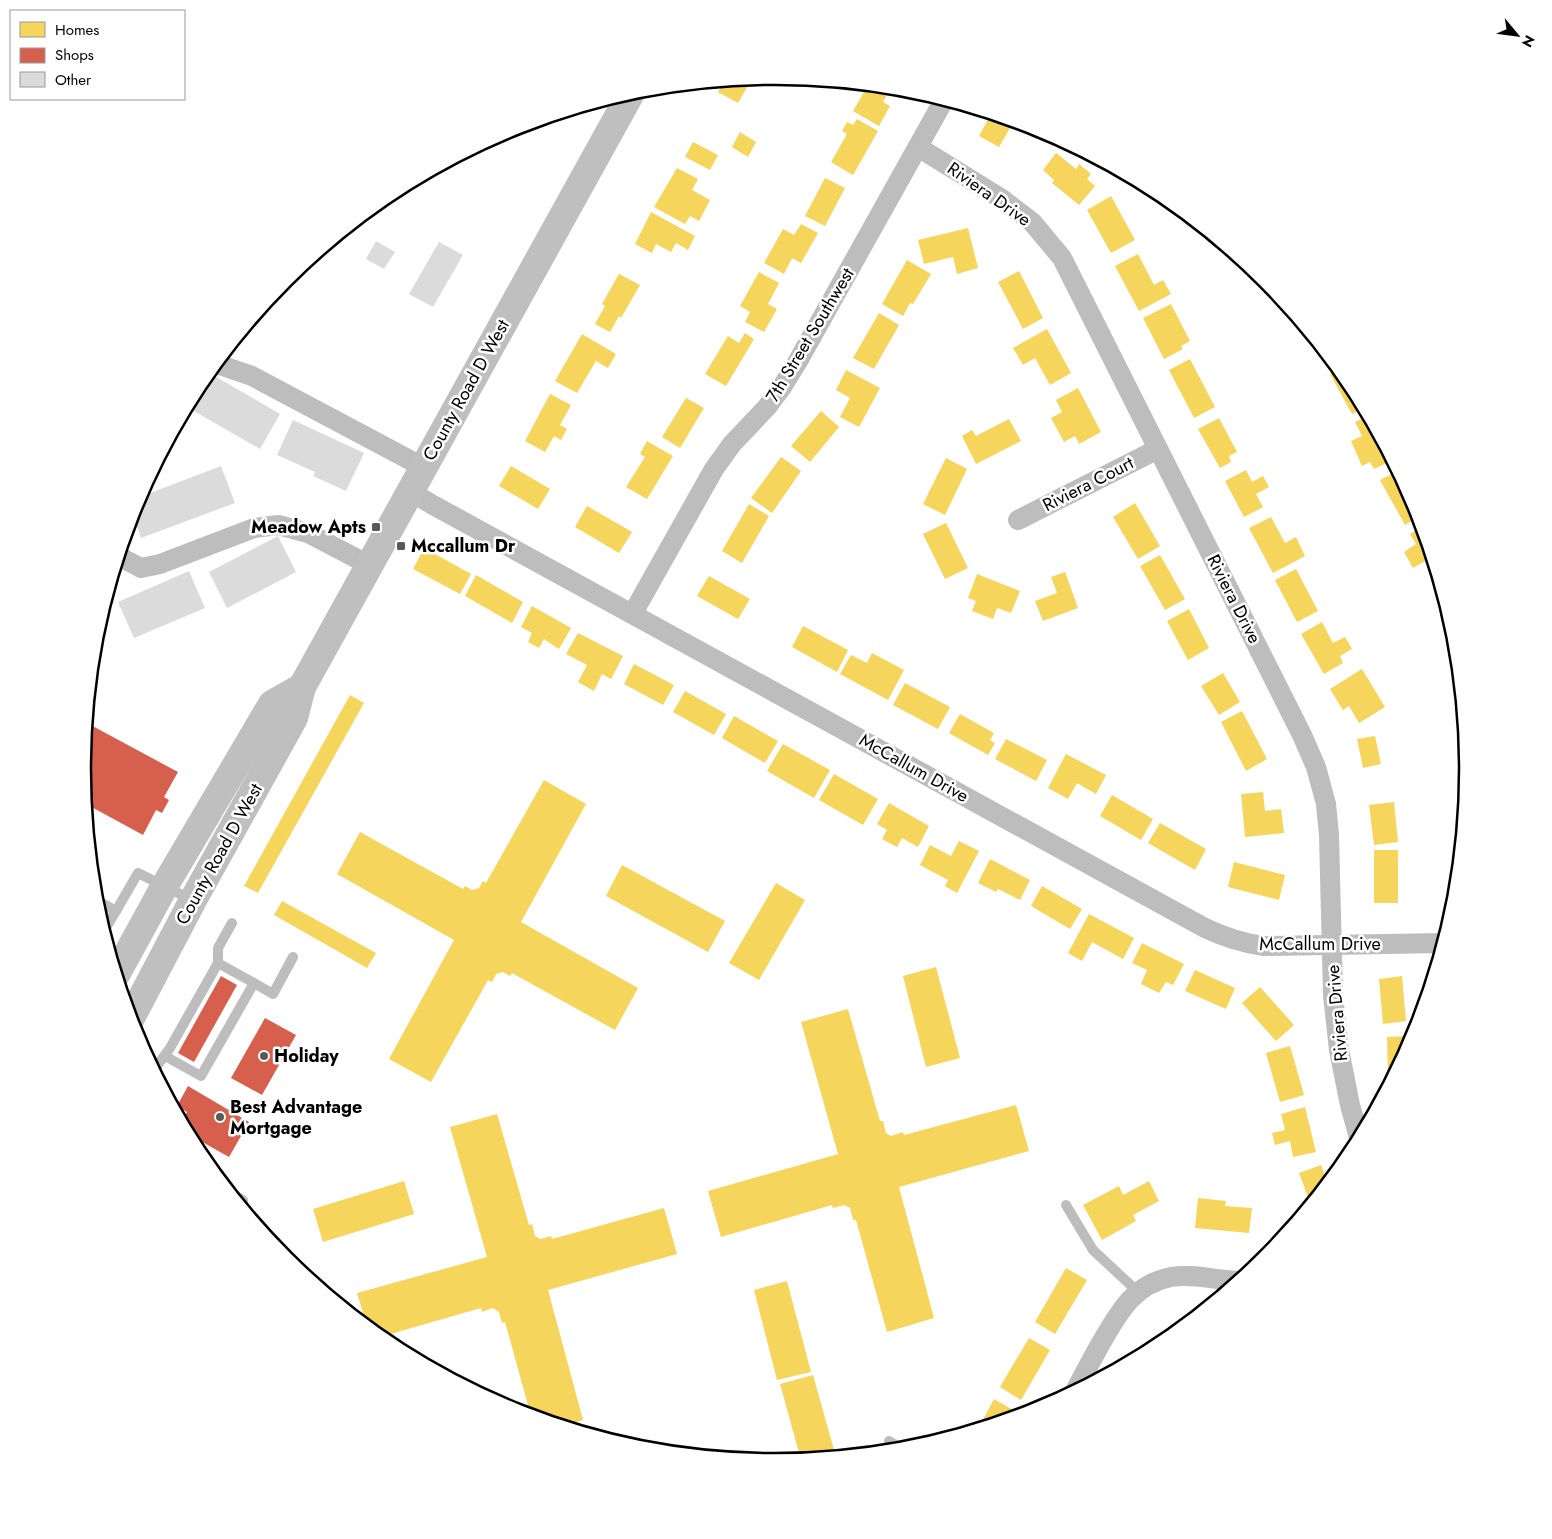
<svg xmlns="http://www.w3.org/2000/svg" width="1552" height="1539" font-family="Jost,sans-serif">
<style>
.homes{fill:#f6d55c}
.shops{fill:#d6604d}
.building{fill:#dbdbdb}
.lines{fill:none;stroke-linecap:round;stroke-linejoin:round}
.lane{stroke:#bdbdbd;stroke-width:10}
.street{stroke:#bdbdbd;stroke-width:20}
.secondary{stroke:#bfbfbf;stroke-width:28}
.poi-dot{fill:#595959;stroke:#fff;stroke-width:2}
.labels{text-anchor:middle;stroke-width:5;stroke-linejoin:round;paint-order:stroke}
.street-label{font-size:18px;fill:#000;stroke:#fff}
.poi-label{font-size:18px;font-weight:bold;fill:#000;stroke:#fff;text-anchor:start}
.rim{fill:none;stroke:#000;stroke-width:2.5}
</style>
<rect width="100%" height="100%" fill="#fff"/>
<g class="homes">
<path d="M 752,79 L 738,103 L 718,92 L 724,81 Z"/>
<path d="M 868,85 L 891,88 L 883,102 L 890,106 L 879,126 L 853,111 Z"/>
<path d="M 991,114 L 1014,121 L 999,147 L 979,136 Z"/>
<path d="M 857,119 L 878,131 L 853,175 L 831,162 L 847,134 L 842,131 L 847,122 L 853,125 Z"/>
<path d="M 740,132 L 756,142 L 748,157 L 732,147 Z"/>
<path d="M 693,142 L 718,155 L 710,170 L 685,157 Z"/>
<path d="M 1056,153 L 1076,169 L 1079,164 L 1091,174 L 1087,179 L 1095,186 L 1079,205 L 1052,183 L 1054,180 L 1043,170 Z"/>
<path d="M 677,168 L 698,179 L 692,190 L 710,200 L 699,221 L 690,216 L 685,224 L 654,207 Z"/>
<path d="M 825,178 L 845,188 L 825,226 L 805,216 Z"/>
<path d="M 1111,196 L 1135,240 L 1111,253 L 1087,210 Z"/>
<path d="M 651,212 L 695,236 L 688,250 L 676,243 L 671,252 L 656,244 L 652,253 L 635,244 Z"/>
<path d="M 801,224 L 818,233 L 801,263 L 792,258 L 784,274 L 764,263 L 783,229 L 794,235 Z"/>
<path d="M 968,228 L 978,268 L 957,274 L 953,257 L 924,264 L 918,240 Z"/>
<path d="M 1138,254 L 1154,285 L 1163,280 L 1171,294 L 1139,311 L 1115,266 Z"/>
<path d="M 907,260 L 931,274 L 913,304 L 910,303 L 903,316 L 882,304 Z"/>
<path d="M 1019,271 L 1043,318 L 1023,329 L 998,282 Z"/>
<path d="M 759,272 L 779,283 L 768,304 L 777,309 L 764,332 L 745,322 L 750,312 L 740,306 Z"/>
<path d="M 619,274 L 640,285 L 621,318 L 619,316 L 610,332 L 595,324 L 605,306 L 602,304 Z"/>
<path d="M 1171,304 L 1190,341 L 1181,346 L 1183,349 L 1164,359 L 1143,318 Z"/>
<path d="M 879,313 L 899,325 L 874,369 L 853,358 Z"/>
<path d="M 1300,322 L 1301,322 L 1314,338 L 1309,340 Z"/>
<path d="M 1047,329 L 1071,373 L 1050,385 L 1035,358 L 1023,365 L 1013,348 Z"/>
<path d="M 745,333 L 754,339 L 726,386 L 705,374 L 728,336 L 739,343 Z"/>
<path d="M 582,334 L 616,354 L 608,368 L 596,361 L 577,393 L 555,381 Z"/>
<path d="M 1317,342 L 1334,362 L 1327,365 Z"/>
<path d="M 1190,359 L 1215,407 L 1194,418 L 1169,370 Z"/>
<path d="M 1340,369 L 1353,385 L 1365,407 L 1352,414 L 1330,374 Z"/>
<path d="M 846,370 L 880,388 L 859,427 L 840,417 L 850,398 L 836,390 Z"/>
<path d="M 1078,388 L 1101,432 L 1079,444 L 1075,436 L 1064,442 L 1051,418 L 1062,412 L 1056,400 Z"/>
<path d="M 550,394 L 571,405 L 560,425 L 567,429 L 561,440 L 554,436 L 545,452 L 525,441 Z"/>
<path d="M 686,398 L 704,408 L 680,448 L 662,437 Z"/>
<path d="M 821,411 L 839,427 L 810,462 L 791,446 Z"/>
<path d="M 1369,415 L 1393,460 L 1374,469 L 1370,462 L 1362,466 L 1351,441 L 1362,436 L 1355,422 Z"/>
<path d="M 1219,418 L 1237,452 L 1229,456 L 1231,462 L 1220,468 L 1198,429 Z"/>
<path d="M 1009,419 L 1021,441 L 976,464 L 962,436 L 972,430 L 976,436 Z"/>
<path d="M 647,441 L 673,456 L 647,499 L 626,487 L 645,457 L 640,454 Z"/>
<path d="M 781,457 L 801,471 L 772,513 L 751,498 Z"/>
<path d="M 946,458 L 967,469 L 945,515 L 923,504 Z"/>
<path d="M 511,466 L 550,489 L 538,509 L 499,486 Z"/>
<path d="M 1246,470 L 1252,482 L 1263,476 L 1269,487 L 1256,494 L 1263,507 L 1244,517 L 1225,481 Z"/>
<path d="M 1398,471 L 1417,504 L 1420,516 L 1405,525 L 1380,480 Z"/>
<path d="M 1135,503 L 1160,546 L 1138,559 L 1113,517 Z"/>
<path d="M 749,504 L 769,516 L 742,563 L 722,551 Z"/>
<path d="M 587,506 L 632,532 L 619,553 L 575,527 Z"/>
<path d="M 1271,517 L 1285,543 L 1296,537 L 1305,556 L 1273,573 L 1249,528 Z"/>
<path d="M 946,523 L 968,568 L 945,579 L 923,534 Z"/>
<path d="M 1423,526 L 1437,572 L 1433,574 L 1425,561 L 1413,568 L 1404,552 L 1416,544 L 1410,534 Z"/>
<path d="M 424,548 L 471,574 L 460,594 L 413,569 Z"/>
<path d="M 1160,555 L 1185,599 L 1165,610 L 1140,566 Z"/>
<path d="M 1296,569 L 1318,611 L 1297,622 L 1275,580 Z"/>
<path d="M 1065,572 L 1078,608 L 1043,621 L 1035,601 L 1057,593 L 1051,577 Z"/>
<path d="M 977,574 L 1020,591 L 1011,613 L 997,608 L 993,619 L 972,611 L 976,601 L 968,598 Z"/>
<path d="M 476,575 L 523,602 L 512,623 L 465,596 Z"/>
<path d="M 709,576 L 750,599 L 738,619 L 697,596 Z"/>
<path d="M 532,606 L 571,628 L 559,649 L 544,639 L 539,648 L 528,642 L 532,633 L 521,627 Z"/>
<path d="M 1189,609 L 1209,648 L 1188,660 L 1167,621 Z"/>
<path d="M 1322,622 L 1333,643 L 1345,637 L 1352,649 L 1340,656 L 1343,663 L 1324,674 L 1301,634 Z"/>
<path d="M 803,626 L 848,650 L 837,672 L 792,647 Z"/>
<path d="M 578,633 L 623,656 L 611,679 L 602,674 L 594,691 L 578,682 L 587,665 L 566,654 Z"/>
<path d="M 872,653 L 904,670 L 888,700 L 840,674 L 851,655 L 867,663 Z"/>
<path d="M 634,664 L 674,685 L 663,705 L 624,684 Z"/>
<path d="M 1362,669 L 1385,707 L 1359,723 L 1349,706 L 1343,710 L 1330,689 Z"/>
<path d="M 1223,673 L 1240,702 L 1219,715 L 1201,686 Z"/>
<path d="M 905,683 L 950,707 L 938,729 L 893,705 Z"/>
<path d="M 685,691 L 726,714 L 714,735 L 673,712 Z"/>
<path d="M 350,695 L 364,703 L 258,893 L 244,886 Z"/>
<path d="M 1242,711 L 1267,759 L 1246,771 L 1221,722 Z"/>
<path d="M 960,714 L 994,733 L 990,740 L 995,743 L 988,755 L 949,733 Z"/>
<path d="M 734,716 L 778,741 L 765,763 L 722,738 Z"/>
<path d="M 1375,736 L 1381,764 L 1363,768 L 1357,739 Z"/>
<path d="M 1006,739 L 1047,760 L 1036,781 L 995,759 Z"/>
<path d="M 783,744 L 830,770 L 814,798 L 767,771 Z"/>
<path d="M 1066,754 L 1106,775 L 1096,794 L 1077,783 L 1068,799 L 1048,788 Z"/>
<path d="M 834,774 L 878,799 L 863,825 L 819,800 Z"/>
<path d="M 544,780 L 586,804 L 521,922 L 638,988 L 615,1030 L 512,973 L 510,976 L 503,972 L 496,974 L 492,982 L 488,980 L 431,1082 L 389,1059 L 454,940 L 337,874 L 360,832 L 463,889 L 465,886 L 472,890 L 479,888 L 483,881 L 486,883 Z"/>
<path d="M 1263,792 L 1265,811 L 1281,809 L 1284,833 L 1245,837 L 1241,794 Z"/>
<path d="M 1112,795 L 1153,819 L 1141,840 L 1100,816 Z"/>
<path d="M 1394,802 L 1398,842 L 1374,845 L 1369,805 Z"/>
<path d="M 889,803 L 929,826 L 918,847 L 902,838 L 897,847 L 882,839 L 887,830 L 877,824 Z"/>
<path d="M 1160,823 L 1206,849 L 1195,870 L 1148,843 Z"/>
<path d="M 959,841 L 979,851 L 957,893 L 945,886 L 948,880 L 920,865 L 930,845 L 951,856 Z"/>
<rect x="1374" y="850" width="24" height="53"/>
<path d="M 990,859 L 1030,880 L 1020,900 L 998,889 L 996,892 L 978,883 Z"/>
<path d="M 1234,862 L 1285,875 L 1279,900 L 1228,887 Z"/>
<path d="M 622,865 L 725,921 L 708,952 L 606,896 Z"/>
<path d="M 776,883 L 805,900 L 759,980 L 729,963 Z"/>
<path d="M 1042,886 L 1082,909 L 1070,929 L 1031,906 Z"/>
<path d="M 282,901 L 376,953 L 367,968 L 274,915 Z"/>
<path d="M 1089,914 L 1134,938 L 1123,959 L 1092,942 L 1082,961 L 1068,953 Z"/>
<path d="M 1142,943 L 1184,964 L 1173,985 L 1166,982 L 1159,993 L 1141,984 L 1147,970 L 1132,963 Z"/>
<path d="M 936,967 L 960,1058 L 926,1067 L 903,976 Z"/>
<path d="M 1195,970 L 1235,988 L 1226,1009 L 1185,991 Z"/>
<path d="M 1402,976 L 1406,1021 L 1383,1024 L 1379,979 Z"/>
<path d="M 1260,987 L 1294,1025 L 1276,1041 L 1242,1003 Z"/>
<path d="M 848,1009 L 880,1121 L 883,1121 L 886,1133 L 891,1136 L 903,1132 L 904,1135 L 1016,1105 L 1029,1151 L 899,1187 L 934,1318 L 887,1332 L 856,1220 L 853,1220 L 850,1208 L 844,1205 L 833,1208 L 832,1205 L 721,1237 L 708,1191 L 838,1154 L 801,1022 Z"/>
<path d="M 1408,1036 L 1409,1049 L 1393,1078 L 1388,1078 L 1387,1037 Z"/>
<path d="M 1290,1046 L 1304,1095 L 1280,1102 L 1266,1053 Z"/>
<path d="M 1305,1107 L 1316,1152 L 1293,1157 L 1290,1141 L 1275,1145 L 1272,1133 L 1285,1130 L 1281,1114 Z"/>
<path d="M 497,1114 L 529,1225 L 532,1224 L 535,1236 L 540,1239 L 551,1236 L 552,1239 L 664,1208 L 677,1254 L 548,1290 L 583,1420 L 563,1426 L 531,1416 L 505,1322 L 502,1323 L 499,1312 L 493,1308 L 482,1312 L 481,1308 L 380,1337 L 367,1326 L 357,1293 L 487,1257 L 450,1127 Z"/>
<path d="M 1321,1165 L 1328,1184 L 1311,1205 L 1299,1173 Z"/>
<path d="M 404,1181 L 414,1214 L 323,1242 L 313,1209 Z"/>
<path d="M 1149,1181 L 1159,1201 L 1133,1215 L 1136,1221 L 1102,1240 L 1083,1205 L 1119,1186 L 1123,1195 Z"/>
<path d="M 1198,1198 L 1226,1201 L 1225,1206 L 1252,1208 L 1249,1233 L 1195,1228 Z"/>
<path d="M 1066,1268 L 1087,1280 L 1055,1334 L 1035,1322 Z"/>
<path d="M 787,1281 L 811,1372 L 777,1380 L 754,1290 Z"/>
<path d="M 1029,1338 L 1050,1350 L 1021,1400 L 1000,1387 Z"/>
<path d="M 813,1375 L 836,1457 L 801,1460 L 780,1384 Z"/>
<path d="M 994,1399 L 1015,1411 L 1011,1419 L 978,1429 Z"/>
<path d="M 631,1440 L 650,1450 L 628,1446 Z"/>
</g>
<g class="shops">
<path d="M 87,723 L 178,772 L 164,797 L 169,800 L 162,813 L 156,810 L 143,835 L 86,804 L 83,769 Z"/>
<path d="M 221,976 L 237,985 L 194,1062 L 178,1053 Z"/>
<path d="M 265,1018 L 296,1035 L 262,1095 L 231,1078 Z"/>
<path d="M 188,1086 L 249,1122 L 229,1157 L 188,1134 L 182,1121 L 187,1112 L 177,1106 Z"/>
</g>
<g class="building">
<path d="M 376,241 L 395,252 L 384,269 L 366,259 Z"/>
<path d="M 439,242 L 463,255 L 433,307 L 409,294 Z"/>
<path d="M 213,375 L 280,414 L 260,449 L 192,410 Z"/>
<path d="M 293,420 L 364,453 L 346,491 L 313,476 L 315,472 L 277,455 Z"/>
<path d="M 221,466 L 235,503 L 141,538 L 133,514 L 140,497 Z"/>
<path d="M 278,536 L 296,572 L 227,608 L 209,572 Z"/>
<path d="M 189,571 L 205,608 L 134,638 L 118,602 Z"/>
</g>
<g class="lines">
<g class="lane">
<path d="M 96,900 L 116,911 L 104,931"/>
<path d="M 116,911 L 138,873 L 192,900"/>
<path d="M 218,963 L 254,983"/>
<path d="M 165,1056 L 201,1076 L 254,983 L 273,994 L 293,957"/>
<path d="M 154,1070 L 170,1048 L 218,963 L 218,948 L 232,923"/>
<path d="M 231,1193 L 243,1200"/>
<path d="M 1066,1205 L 1093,1250 L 1138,1292"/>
<path d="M 889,1441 L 905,1450"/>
</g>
<g class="street">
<path d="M 918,147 L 1002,199 L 1032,222 L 1062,258 L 1302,735 L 1316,767 L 1326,804 L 1329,835 L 1333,995 L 1339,1050 L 1350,1105 L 1360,1141"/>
<path d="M 217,364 L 252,376 L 423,467"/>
<path d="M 411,492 L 433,505 L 1205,928 C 1226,938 1242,943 1264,946 L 1444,943"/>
<path d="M 1018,520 L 1158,449"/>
<path d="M 120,556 L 124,559 L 141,568 L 160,564 L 254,528 L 278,525 L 308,533 L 369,565"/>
<path d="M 633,613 L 714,469 L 732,444 L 767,407 L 782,387 L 798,361 L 944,100"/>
<path d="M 1074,1393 C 1083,1376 1092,1359 1101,1343 C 1119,1312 1134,1284 1171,1277 C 1194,1273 1217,1281 1240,1281"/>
</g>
<g class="secondary">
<path d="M 117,973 L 164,887 L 272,704 L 302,687"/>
<path d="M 131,1018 L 193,900 L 294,718 L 302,687 L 631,93"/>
</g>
</g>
<g class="poi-dot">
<rect x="371" y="522" width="10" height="10" rx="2.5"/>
<rect x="396" y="541" width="10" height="10" rx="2.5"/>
<circle cx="264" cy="1056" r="5"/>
<circle cx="220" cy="1117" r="5"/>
</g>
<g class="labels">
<g class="street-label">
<text transform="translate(989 194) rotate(35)" y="6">Riviera Drive</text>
<text transform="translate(810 335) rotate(-59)" y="6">7th Street Southwest</text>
<text transform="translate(466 390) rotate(-61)" y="6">County Road D West</text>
<text transform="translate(1088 484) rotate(-27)" y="6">Riviera Court</text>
<text transform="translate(1234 599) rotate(63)" y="6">Riviera Drive</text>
<text transform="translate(914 768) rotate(29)" y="6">McCallum Drive</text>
<text transform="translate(219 854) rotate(-61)" y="6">County Road D West</text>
<text x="1320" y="950">McCallum Drive</text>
<text transform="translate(1337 1013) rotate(-95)" y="6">Riviera Drive</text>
</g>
<g class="poi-label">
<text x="366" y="533" text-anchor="end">Meadow Apts</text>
<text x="411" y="552">Mccallum Dr</text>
<text x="274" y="1062">Holiday</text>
<text x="230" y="1113">Best Advantage<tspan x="230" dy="21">Mortgage</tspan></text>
</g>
</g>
<path d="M0 0H1552V1539H0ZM91 769a684 684 0 1 1 1368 0a684 684 0 1 1-1368 0Z" fill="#fff" fill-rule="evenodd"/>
<path class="rim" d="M91 769a684 684 0 1 1 1368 0a684 684 0 1 1-1368 0Z"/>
<rect x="10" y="10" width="175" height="90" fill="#ffffff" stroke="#999999"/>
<rect x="20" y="22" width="25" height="15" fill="#f6d55c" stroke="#999999"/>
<text x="55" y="35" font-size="15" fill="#000000">Homes</text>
<rect x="20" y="48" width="25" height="15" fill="#d6604d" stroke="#999999"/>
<text x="55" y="60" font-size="15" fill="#000000">Shops</text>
<rect x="20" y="72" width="25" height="15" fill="#dbdbdb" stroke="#999999"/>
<text x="55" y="85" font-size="15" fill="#000000">Other</text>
<g transform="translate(1517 35) rotate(119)" stroke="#ffffff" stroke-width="4" paint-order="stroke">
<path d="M0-4L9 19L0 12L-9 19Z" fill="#000000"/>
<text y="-8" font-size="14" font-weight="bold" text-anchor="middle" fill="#000000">N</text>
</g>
</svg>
